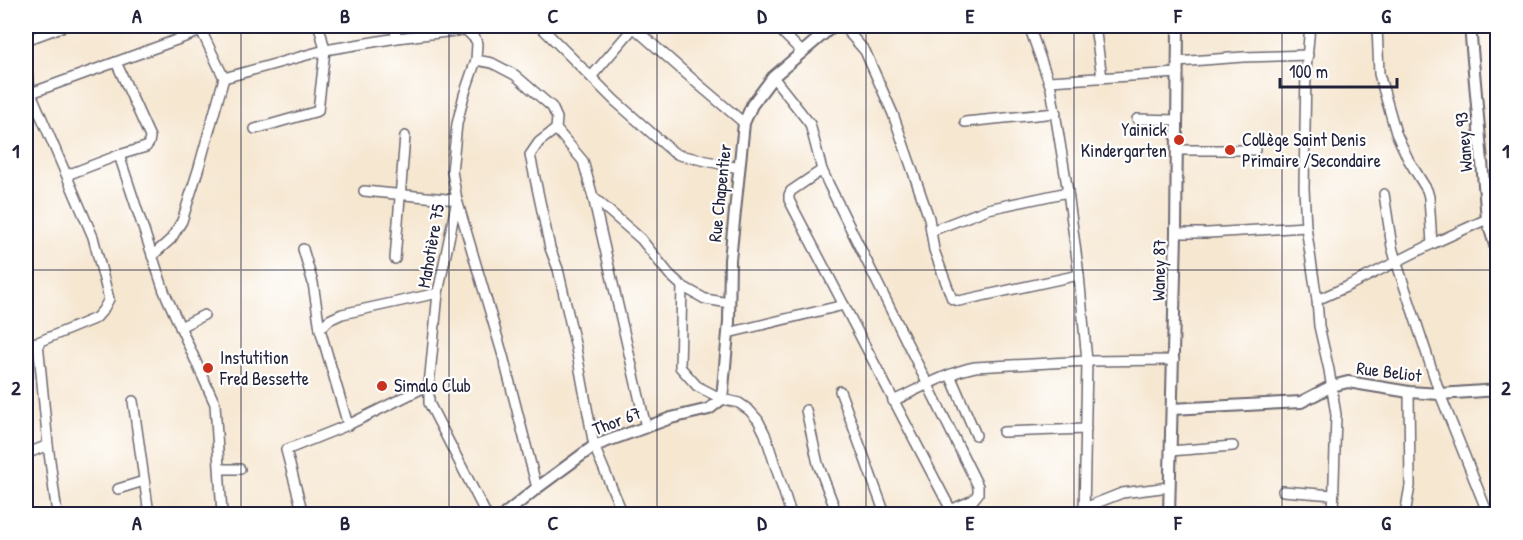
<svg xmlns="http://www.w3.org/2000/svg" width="1523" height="540" font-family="'Patrick Hand',sans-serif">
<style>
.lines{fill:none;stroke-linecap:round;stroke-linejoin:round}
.minor-casing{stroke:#6c6770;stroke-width:12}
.tertiary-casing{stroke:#6c6770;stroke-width:14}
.minor{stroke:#fff;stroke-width:9}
.tertiary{stroke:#fff;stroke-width:10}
.grid{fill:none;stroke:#22223b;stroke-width:1.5;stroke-opacity:0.55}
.poi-dot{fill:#c8321e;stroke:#fff;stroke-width:2}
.labels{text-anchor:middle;stroke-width:4.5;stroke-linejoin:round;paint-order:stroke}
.poi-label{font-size:18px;fill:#22223b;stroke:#fff;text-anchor:start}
.street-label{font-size:18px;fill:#22223b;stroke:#fff}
.neatline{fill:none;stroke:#22223b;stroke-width:2}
.grid-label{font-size:20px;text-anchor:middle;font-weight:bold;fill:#22223b}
</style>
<rect width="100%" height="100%" fill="#fff"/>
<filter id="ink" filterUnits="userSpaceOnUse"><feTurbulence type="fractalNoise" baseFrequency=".0167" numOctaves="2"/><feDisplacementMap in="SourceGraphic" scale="12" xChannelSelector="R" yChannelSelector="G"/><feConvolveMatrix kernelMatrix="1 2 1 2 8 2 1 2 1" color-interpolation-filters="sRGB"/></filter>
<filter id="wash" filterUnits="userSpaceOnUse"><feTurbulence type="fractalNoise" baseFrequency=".008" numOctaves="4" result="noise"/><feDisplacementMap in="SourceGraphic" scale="24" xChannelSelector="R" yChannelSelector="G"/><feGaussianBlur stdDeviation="1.35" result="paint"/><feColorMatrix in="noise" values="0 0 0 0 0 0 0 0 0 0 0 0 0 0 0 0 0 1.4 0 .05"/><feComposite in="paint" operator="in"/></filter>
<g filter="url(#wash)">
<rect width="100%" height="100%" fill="#f6e7d1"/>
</g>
<g filter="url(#ink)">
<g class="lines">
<g class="minor-casing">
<g id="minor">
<path d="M 199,26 L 224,78 L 325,50 L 397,38 L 463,30 L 467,31 L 476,40 L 477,44 L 476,60 L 464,95 L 457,124 L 452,171 L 457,200 L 438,293 L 429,385 L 429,403 L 486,514"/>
<path d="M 394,26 L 397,38"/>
<path d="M 540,26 L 614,100 L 673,152 L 679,155 L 739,168"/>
<path d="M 632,26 L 698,84 L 744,123"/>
<path d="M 714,26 L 715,26"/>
<path d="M 776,26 L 802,52"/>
<path d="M 843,26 L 865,51 L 893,114 L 929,218 L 934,250 L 952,299 L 959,301 L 1079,275"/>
<path d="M 1029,26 L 1051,88 L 1068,192 L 1079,275 L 1087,361 L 1084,514"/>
<path d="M 1095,26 L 1102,78"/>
<path d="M 1310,26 L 1306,70 L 1304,188 L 1306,227 L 1317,300 L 1319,326 L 1329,370 L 1336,415 L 1333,514"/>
<path d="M 1377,26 L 1379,74 L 1396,133 L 1408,159 L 1427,190 L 1429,197 L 1432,244"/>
<path d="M 26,40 L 64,26"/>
<path d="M 476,60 L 492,63 L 515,75 L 552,107 L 557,118 L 556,129 L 583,161 L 593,197 L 646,427"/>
<path d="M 1177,62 L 1243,57 L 1308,55"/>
<path d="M 26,68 L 31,93 L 93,237 L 109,299 L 103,310 L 96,318 L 38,342 L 26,344"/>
<path d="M 591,77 L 634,27"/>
<path d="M 773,77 L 810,124 L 822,170 L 829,185 L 978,486 L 978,494 L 973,500 L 941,514"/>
<path d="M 1049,81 L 1178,73"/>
<path d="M 31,93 L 201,31"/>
<path d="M 1137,119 L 1177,120"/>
<path d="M 965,122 L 1056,113"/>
<path d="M 255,129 L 318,111 L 325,50 L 319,26"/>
<path d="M 556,129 L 539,142 L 530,155 L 550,248 L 558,269 L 576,348 L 594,446 L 623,514"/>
<path d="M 1177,150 L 1255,150"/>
<path d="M 119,155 L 164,291 L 215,404 L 222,514"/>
<path d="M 822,170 L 791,191 L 789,195 L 789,200 L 951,510"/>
<path d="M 67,175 L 119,155 L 146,147 L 149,143 L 150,137 L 116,62"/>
<path d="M 364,191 L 457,200 L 503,356 L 537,488"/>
<path d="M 1384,194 L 1392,247 L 1396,261 L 1440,394 L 1488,514"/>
<path d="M 593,197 L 641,239 L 669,274 L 682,286 L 705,299 L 729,303"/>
<path d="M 931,231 L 988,209 L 1068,192"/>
<path d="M 1176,233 L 1208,233 L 1306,227"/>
<path d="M 303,249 L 313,283 L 320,329 L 348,425"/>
<path d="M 152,256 L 171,239 L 182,221 L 199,167 L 224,78"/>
<path d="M 395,259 L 405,136"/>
<path d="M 682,286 L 680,367 L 697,386 L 722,399 L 739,403 L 749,410 L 758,420 L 765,434 L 791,514"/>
<path d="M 1317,300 L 1346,287 L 1432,244 L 1498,214"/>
<path d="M 180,327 L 204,315"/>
<path d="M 320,329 L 329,320 L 342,314 L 438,293"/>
<path d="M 728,333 L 844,305"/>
<path d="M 38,342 L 48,445 L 57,514"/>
<path d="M 950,375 L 976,435"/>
<path d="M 840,391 L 885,514"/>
<path d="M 133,401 L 149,514"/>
<path d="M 893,401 C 919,389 946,373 975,367 L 1087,361 L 1174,360"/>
<path d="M 806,410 L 818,464 L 837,514"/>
<path d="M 1003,432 L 1086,429"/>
<path d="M 1170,451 L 1233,446"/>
<path d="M 26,454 L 48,445"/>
<path d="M 220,469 L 240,469"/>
<path d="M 118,489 L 144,481"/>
<path d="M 1283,491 L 1333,495"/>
<path d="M 303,514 L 286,450 L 348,425 L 429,385"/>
<path d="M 1069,514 L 1122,493 L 1169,487"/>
<path d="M 1405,514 L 1410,486 L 1409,392"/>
</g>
</g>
<g class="tertiary-casing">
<g id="tertiary">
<path d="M 1470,26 L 1487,219 L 1498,255"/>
<path d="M 1172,409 L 1301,402 L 1332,386 L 1348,382 L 1409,392 L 1440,394 L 1498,390"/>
<path d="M 505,514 L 537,488 L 594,446 L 671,418 L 709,409 L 722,399 L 729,322 L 730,260 L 744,123 L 752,105 L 773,77 L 833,26"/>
<path d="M 1169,514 L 1176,233 L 1178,26"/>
</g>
</g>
<use href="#minor" class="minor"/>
<use href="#tertiary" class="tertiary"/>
</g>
</g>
<path class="grid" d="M 241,26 L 241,514M 449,26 L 449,514M 657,26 L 657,514M 866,26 L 866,514M 1074,26 L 1074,514M 1282,26 L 1282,514M 26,270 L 1498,270"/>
<g class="poi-dot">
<circle cx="1179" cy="140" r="6"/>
<circle cx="1230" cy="150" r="6"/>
<circle cx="208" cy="368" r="6"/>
<circle cx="382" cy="386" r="6"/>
</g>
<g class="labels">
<g class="poi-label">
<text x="1167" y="136" text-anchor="end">Yainick<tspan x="1167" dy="21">Kindergarten</tspan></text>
<text x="1242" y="146">Collège Saint Denis<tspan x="1242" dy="21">Primaire /Secondaire</tspan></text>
<text x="220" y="364">Instutition<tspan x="220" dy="21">Fred Bessette</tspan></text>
<text x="394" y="392">Simalo Club</text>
</g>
<g class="street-label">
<text transform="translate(1464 142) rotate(-95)" y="6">Waney 93</text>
<text transform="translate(720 193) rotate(-84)" y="6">Rue Chapentier</text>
<text transform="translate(431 246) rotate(-80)" y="6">Mahotière 75</text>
<text transform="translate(1159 270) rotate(-89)" y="6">Waney 87</text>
<text transform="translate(1389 372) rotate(7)" y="6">Rue Beliot</text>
<text transform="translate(617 421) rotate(-21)" y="6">Thor 67</text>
</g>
</g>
<rect width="1523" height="540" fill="none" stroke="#fff" stroke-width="66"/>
<path d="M1280 78v9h117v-9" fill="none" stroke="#22223b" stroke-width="3"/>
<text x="1289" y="78" font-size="18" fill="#22223b" stroke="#ffffff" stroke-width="4.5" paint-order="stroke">100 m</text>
<rect x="33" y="33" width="1457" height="474" class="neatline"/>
<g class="grid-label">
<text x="137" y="23">A</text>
<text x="345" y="23">B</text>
<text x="553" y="23">C</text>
<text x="762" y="23">D</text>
<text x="970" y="23">E</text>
<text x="1178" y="23">F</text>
<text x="1386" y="23">G</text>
<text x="16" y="158">1</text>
<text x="1506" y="158">1</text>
<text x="16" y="395">2</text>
<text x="1506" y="395">2</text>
<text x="137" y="530">A</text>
<text x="345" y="530">B</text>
<text x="553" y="530">C</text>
<text x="762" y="530">D</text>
<text x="970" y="530">E</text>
<text x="1178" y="530">F</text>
<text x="1386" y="530">G</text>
</g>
</svg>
